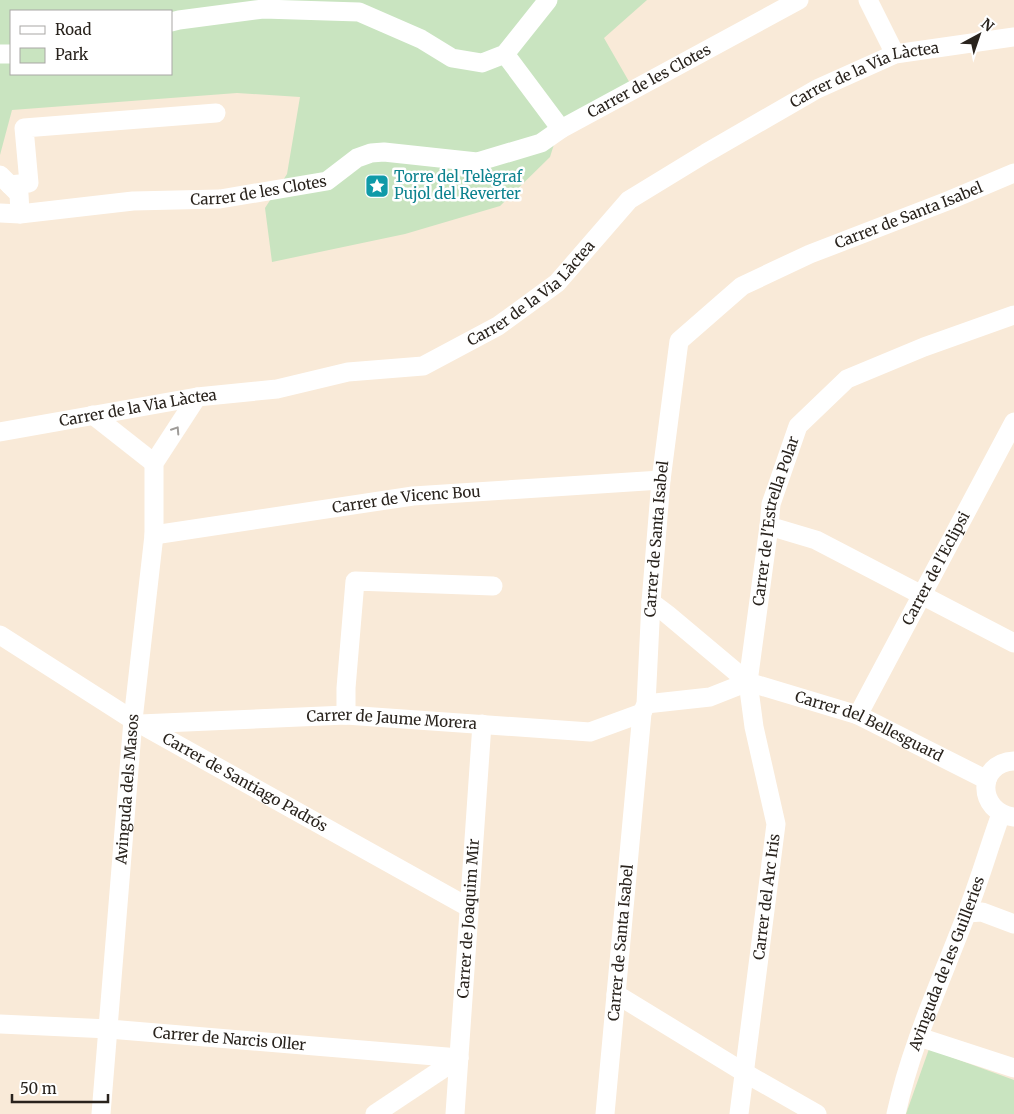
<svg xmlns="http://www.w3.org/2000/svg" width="1014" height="1114" font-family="Merriweather,serif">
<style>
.green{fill:#c9e4c0;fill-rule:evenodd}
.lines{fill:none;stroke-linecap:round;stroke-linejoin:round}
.minor{stroke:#fff;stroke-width:19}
.oneway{stroke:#9f9c99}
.labels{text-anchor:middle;stroke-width:5;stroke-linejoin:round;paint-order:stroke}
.street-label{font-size:15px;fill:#29231d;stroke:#fff}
.culture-label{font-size:15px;fill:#0d838f;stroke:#fff;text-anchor:start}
</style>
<rect width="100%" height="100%" fill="#f9ead8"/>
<g class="green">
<path d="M 0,0 L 647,0 L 604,38 L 631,85 L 562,119 L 550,157 L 500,206 L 405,234 L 272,262 L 265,208 L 287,174 L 300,97 L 237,93 L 12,110 L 0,155 ZM 11,11 L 171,11 L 171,74 L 11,74 Z"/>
<path d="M 929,1049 L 1014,1080 L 1014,1114 L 906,1114 Z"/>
</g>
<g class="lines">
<g class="minor">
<path d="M 868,0 L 895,54"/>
<path d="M 171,22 L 179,20 L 263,9 L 359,12 L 421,39 L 452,58 L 482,63 L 505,54 L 548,0"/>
<path d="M 0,54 L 11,54"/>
<path d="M 505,54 L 561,129"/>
<path d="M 0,175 L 19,194 L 20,214"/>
<path d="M 10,185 L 29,183 L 24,128 L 216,113"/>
<path id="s1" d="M 0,213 L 20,214 L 133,201 L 220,199 L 327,181 L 357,158 L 371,153 L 384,152 L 477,162 L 541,143 L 561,129 L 799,0"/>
<path d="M 93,415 L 154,463"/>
<path id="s2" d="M 0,432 L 197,397 L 277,389 L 348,372 L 423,366 L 498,326 L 557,283 L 629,200 L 706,153 L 817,89 L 895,54 L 1014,37"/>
<path d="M 769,526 L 816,540 L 1014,643"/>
<path id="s3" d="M 154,535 L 413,496 L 661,480"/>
<path id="s4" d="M 651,602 L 667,614 L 748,682 L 858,715 L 987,780"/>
<path id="s5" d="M 0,635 L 133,720 L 468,907"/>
<path d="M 646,704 L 710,697 L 748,682"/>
<path d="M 346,715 L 346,688 L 355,581 L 493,586"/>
<path id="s6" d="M 858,715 L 1014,422"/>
<path id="s7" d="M 140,724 L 346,715 L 590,732 L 642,713"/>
<path d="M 1014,761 C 976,763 977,812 1014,817"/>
<path d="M 967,913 L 982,912 L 1014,924"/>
<path d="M 616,994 L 745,1073 L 817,1114"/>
<path id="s8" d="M 0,1024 L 109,1029 L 459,1058"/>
<path d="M 919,1037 L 1014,1068"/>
<path id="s9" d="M 101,1114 L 133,720 L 154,535 L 154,463 L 197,397"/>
<path d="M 375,1114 L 459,1058"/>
<path id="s10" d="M 455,1114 L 482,724"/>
<path id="s11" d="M 605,1114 L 642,713 L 646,704 L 651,602 L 661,480 L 679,341 L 742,286 L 810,254 L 950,200 L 1014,173"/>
<path id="s12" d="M 739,1114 L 776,824 L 754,727 L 748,682 L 769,526 L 771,504 L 798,426 L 847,379 L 924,347 L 1014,315"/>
<path id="s13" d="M 896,1114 C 911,1045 941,981 966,915 C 979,882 989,847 1001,814"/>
</g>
</g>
<defs><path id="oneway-chevron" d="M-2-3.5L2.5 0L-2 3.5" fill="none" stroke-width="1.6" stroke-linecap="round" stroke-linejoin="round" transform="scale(1.25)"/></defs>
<use class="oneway" href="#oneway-chevron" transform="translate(176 430) rotate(-57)"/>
<defs>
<g id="sight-square" transform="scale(1.25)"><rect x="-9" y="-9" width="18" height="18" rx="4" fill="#0f9aa8" stroke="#fff"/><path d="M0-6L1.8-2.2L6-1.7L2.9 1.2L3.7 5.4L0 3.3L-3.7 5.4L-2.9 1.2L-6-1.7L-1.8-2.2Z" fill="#fff"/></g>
</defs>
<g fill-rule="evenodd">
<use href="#sight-square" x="377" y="186"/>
</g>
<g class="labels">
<g class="street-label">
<text dy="5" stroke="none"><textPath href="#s2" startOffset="965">Carrer de la Via Làctea</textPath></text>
<text dy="5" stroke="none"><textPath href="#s1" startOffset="680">Carrer de les Clotes</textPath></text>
<text dy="5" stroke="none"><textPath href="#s1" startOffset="260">Carrer de les Clotes</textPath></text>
<text dy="5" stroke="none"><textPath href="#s11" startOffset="1042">Carrer de Santa Isabel</textPath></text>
<text dy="5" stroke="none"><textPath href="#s2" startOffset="560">Carrer de la Via Làctea</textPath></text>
<text dy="5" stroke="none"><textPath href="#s2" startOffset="140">Carrer de la Via Làctea</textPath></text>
<text dy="5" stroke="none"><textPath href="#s3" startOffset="255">Carrer de Vicenc Bou</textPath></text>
<text dy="5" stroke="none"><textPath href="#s12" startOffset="601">Carrer de l'Estrella Polar</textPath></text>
<text dy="5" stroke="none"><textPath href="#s11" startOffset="578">Carrer de Santa Isabel</textPath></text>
<text dy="5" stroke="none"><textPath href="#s6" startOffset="166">Carrer de l'Eclipsi</textPath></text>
<text dy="5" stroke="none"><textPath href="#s7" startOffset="252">Carrer de Jaume Morera</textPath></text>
<text dy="5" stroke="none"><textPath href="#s4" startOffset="255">Carrer del Bellesguard</textPath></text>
<text dy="5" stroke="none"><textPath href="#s5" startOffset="286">Carrer de Santiago Padrós</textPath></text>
<text dy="5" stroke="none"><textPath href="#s9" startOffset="326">Avinguda dels Masos</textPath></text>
<text dy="5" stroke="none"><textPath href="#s12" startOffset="219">Carrer del Arc Iris</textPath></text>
<text dy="5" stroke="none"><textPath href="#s10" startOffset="196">Carrer de Joaquim Mir</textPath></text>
<text dy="5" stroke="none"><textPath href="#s11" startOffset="172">Carrer de Santa Isabel</textPath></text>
<text dy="5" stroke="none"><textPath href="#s13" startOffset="159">Avinguda de les Guilleries</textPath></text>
<text dy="5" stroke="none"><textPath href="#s8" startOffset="230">Carrer de Narcis Oller</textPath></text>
</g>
<g class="culture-label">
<text x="394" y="182">Torre del Telègraf<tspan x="394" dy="17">Pujol del Reverter</tspan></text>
</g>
</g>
<rect x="10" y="10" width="162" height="65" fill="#ffffff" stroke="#a9a7a5"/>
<rect x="20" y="26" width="25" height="8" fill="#ffffff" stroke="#a9a7a5"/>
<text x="55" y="35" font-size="15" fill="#29231d">Road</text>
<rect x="20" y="48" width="25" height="15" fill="#c9e4c0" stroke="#a9a7a5"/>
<text x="55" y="60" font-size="15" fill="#29231d">Park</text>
<g transform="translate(979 35) rotate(40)" stroke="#ffffff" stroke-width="4" paint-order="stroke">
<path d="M0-4L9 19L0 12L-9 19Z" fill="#29231d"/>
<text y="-8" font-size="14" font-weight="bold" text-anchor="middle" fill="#29231d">N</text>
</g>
<path d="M12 1094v8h96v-8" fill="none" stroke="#29231d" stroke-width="2.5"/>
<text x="20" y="1094" font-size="15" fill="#29231d" stroke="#ffffff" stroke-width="4" paint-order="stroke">50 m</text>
</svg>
